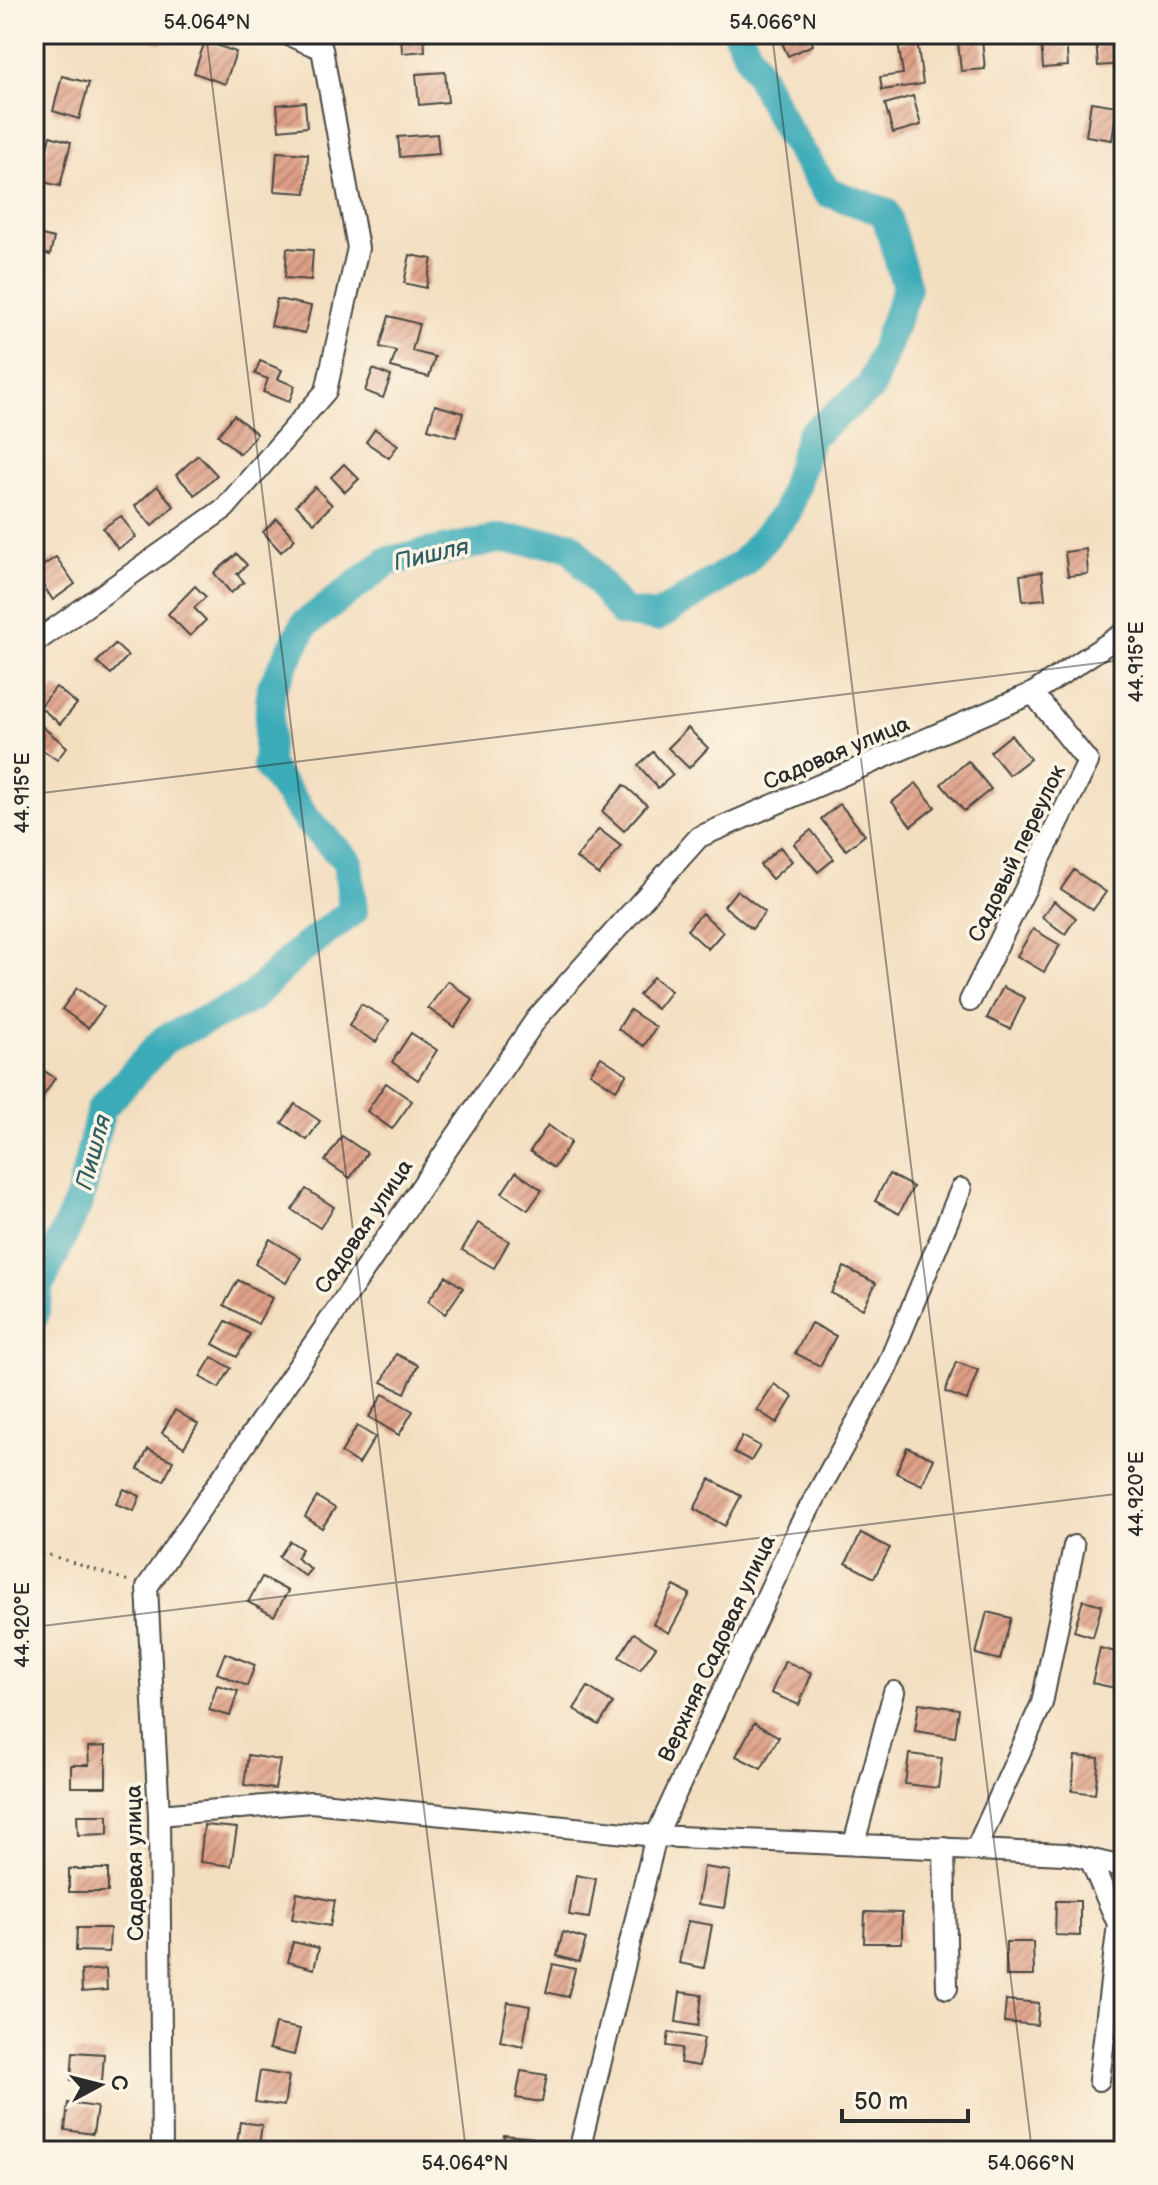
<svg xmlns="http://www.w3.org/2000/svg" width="1158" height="2185" font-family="'Balsamiq Sans',sans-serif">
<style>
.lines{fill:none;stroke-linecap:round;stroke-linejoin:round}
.river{stroke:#3babb8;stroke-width:30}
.building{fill:url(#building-hatch)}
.lane-casing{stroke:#494641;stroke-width:14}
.street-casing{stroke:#494641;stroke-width:24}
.path{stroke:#494641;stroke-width:3;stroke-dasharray:2 6;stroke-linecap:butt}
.lane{stroke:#fff;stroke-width:10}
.street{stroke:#fff;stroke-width:20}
.ticks{fill:none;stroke:#2b2b2b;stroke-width:2;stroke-opacity:0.45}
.labels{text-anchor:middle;stroke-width:7;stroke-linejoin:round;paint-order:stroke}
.street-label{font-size:22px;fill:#2b2b2b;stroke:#fcf5e5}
.water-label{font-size:24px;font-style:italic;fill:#315e63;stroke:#fcf5e5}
.neatline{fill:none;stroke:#2b2b2b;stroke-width:3}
.ticks-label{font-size:20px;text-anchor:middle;fill:#2b2b2b}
</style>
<defs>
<pattern id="building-hatch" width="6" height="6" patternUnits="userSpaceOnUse" patternTransform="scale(2)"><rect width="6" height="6" fill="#de9e85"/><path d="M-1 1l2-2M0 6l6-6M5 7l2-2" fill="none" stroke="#b4816d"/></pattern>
</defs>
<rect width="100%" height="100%" fill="#fcf5e5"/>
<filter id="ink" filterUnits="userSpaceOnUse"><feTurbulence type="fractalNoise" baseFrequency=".0125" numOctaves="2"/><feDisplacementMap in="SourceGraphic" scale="16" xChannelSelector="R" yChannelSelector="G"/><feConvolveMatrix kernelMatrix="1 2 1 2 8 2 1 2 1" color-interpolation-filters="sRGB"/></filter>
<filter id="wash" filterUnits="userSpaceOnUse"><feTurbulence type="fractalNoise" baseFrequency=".006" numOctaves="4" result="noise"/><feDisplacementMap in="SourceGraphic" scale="32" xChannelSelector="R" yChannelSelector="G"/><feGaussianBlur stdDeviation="1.8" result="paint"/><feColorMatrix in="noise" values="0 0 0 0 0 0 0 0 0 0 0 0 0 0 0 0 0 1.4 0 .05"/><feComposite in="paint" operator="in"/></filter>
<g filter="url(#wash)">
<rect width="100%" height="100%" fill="#f3dec0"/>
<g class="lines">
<path class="river" d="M 34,1316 L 40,1285 L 80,1199 L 101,1109 L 165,1039 L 250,999 L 295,955 L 353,911 L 348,862 L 308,821 L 267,765 L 271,689 L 305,624 L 388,561 L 499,539 L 570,545 L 622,612 L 657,617 L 742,564 L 787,512 L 810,436 L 871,387 L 907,288 L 885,212 L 827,192 L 787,130 L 738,34"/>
</g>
<g id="blocks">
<g class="building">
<path d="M 138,34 L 165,34 L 161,44 Z"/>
<path d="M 401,34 L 424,34 L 425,51 L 402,53 Z"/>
<path d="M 778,34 L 809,34 L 813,45 L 788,56 Z"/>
<path d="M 1119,37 L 1121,64 L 1098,66 L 1096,38 Z"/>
<path d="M 1066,39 L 1068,66 L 1043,68 L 1041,40 Z"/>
<path d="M 917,40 L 923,84 L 882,90 L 880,77 L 903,74 L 898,43 Z"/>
<path d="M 982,40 L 985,69 L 961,71 L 958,42 Z"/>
<path d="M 205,41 L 236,52 L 225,84 L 194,73 Z"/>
<path d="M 445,72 L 448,102 L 419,105 L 416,74 Z"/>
<path d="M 62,76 L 89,83 L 79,119 L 53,111 Z"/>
<path d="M 913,96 L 921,125 L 893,133 L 885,104 Z"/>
<path d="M 305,102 L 307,127 L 279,130 L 277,105 Z"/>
<path d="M 1091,102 L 1117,106 L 1112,140 L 1086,136 Z"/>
<path d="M 437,134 L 439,154 L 400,157 L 398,137 Z"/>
<path d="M 50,136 L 71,142 L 60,186 L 39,181 Z"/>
<path d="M 277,152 L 308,154 L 306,193 L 274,191 Z"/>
<path d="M 34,217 L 42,218 L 38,234 L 54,238 L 50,255 L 34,251 Z"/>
<path d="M 287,248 L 313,250 L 311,280 L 285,278 Z"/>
<path d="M 410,255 L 432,259 L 426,288 L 404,283 Z"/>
<path d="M 277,299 L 311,306 L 305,333 L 271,326 Z"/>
<path d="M 389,316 L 419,324 L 412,351 L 435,357 L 429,377 L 391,367 L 396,351 L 380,347 Z"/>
<path d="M 34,323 L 47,327 L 37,359 L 34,358 Z"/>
<path d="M 260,361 L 282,370 L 278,379 L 295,386 L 289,402 L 263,392 L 268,379 L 255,374 Z"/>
<path d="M 373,369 L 391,376 L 383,398 L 365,391 Z"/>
<path d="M 435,405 L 463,413 L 456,437 L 428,429 Z"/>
<path d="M 234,415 L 257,434 L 240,454 L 218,435 Z"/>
<path d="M 375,429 L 398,445 L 389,458 L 366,442 Z"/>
<path d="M 198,455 L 217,475 L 195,495 L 176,475 Z"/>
<path d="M 344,464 L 359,479 L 345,492 L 331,477 Z"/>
<path d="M 157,486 L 174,506 L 152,526 L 135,506 Z"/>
<path d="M 315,487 L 332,505 L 314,523 L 296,505 Z"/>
<path d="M 121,516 L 136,537 L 118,549 L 103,528 Z"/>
<path d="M 277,519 L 295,539 L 281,552 L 263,532 Z"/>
<path d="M 1086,549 L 1088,574 L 1068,576 L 1065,552 Z"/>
<path d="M 237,554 L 247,565 L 237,574 L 244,582 L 231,593 L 214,573 Z"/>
<path d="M 56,557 L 75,584 L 53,600 L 34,572 Z"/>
<path d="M 1042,572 L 1045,599 L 1023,601 L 1020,575 Z"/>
<path d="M 195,586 L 206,597 L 194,608 L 206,620 L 190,636 L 168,614 Z"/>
<path d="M 115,644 L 128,656 L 111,674 L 97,662 Z"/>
<path d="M 56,687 L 77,704 L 60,724 L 40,707 Z"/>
<path d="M 34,720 L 67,747 L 57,760 L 43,750 L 34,761 Z"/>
<path d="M 688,728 L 708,748 L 689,768 L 668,748 Z"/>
<path d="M 1011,735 L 1030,759 L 1009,775 L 990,752 Z"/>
<path d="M 653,752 L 673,775 L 658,788 L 638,765 Z"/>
<path d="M 968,761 L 991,789 L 964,811 L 941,784 Z"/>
<path d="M 916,783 L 935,807 L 911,826 L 892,802 Z"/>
<path d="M 624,785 L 647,805 L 624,831 L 602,811 Z"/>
<path d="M 840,804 L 865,835 L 846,850 L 821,819 Z"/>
<path d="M 599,829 L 621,846 L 599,875 L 576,858 Z"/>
<path d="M 811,830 L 834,859 L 818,872 L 794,844 Z"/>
<path d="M 780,847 L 792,861 L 772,879 L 760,865 Z"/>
<path d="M 1074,870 L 1106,892 L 1093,910 L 1061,889 Z"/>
<path d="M 737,890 L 765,912 L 752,929 L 724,906 Z"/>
<path d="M 1054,901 L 1076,918 L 1065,934 L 1042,917 Z"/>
<path d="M 702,913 L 723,932 L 708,949 L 687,930 Z"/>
<path d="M 1033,929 L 1060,945 L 1044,972 L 1017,956 Z"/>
<path d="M 653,977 L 671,991 L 657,1009 L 639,995 Z"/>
<path d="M 448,981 L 473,1000 L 454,1027 L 428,1008 Z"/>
<path d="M 1003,987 L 1025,998 L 1010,1029 L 987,1018 Z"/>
<path d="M 77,988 L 104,1007 L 88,1028 L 62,1009 Z"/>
<path d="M 361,1004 L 389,1020 L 376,1042 L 349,1026 Z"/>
<path d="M 630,1010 L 656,1027 L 644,1046 L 618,1029 Z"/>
<path d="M 411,1033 L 437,1050 L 418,1080 L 392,1062 Z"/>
<path d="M 601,1057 L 627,1074 L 616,1090 L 590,1073 Z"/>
<path d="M 34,1064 L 55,1078 L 38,1104 L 34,1101 Z"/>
<path d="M 386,1083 L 412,1101 L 392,1129 L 367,1111 Z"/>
<path d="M 295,1104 L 320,1121 L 307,1140 L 282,1123 Z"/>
<path d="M 548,1125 L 571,1142 L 554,1168 L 530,1151 Z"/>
<path d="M 342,1136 L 367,1153 L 350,1178 L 325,1161 Z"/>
<path d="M 516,1172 L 542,1190 L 528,1210 L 502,1193 Z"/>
<path d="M 889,1174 L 913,1187 L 899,1214 L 875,1201 Z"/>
<path d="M 306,1189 L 334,1207 L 320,1228 L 292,1210 Z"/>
<path d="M 478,1223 L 509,1241 L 494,1268 L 462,1250 Z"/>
<path d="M 270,1239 L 301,1258 L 286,1283 L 255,1264 Z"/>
<path d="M 844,1267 L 876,1283 L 863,1309 L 831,1293 Z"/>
<path d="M 446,1276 L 463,1288 L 445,1314 L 428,1301 Z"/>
<path d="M 238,1280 L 272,1298 L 258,1324 L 224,1305 Z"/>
<path d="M 226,1321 L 250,1334 L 237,1357 L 213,1344 Z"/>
<path d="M 811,1323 L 836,1336 L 820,1366 L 795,1353 Z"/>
<path d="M 396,1354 L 418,1365 L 405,1393 L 382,1382 Z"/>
<path d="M 212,1357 L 231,1368 L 219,1388 L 200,1377 Z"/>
<path d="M 956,1362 L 978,1370 L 967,1400 L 945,1392 Z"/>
<path d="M 774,1384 L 793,1397 L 777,1423 L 757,1410 Z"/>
<path d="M 383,1394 L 413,1411 L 399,1435 L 369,1417 Z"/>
<path d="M 175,1410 L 198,1424 L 184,1447 L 162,1433 Z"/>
<path d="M 357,1426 L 375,1437 L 359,1464 L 341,1453 Z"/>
<path d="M 742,1436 L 760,1446 L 751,1461 L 734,1452 Z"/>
<path d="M 907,1447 L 934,1459 L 922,1485 L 896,1473 Z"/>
<path d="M 148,1449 L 173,1461 L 164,1481 L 138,1469 Z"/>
<path d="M 710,1479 L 741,1496 L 725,1526 L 694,1509 Z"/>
<path d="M 124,1489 L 140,1496 L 134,1511 L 116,1504 Z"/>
<path d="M 317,1497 L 335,1508 L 322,1528 L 305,1517 Z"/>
<path d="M 861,1533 L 890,1548 L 874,1578 L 846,1563 Z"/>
<path d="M 290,1541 L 302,1549 L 296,1558 L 311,1569 L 305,1576 L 279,1557 Z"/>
<path d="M 1123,1575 L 1124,1575 L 1124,1608 L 1115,1605 Z"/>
<path d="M 262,1577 L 288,1591 L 274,1616 L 248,1602 Z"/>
<path d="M 674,1586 L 690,1594 L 669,1633 L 653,1624 Z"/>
<path d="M 1083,1600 L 1102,1605 L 1093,1637 L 1074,1631 Z"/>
<path d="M 987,1612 L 1011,1618 L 1000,1660 L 976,1654 Z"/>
<path d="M 634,1633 L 656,1647 L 640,1670 L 619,1657 Z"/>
<path d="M 1100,1648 L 1124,1654 L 1124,1690 L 1092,1683 Z"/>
<path d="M 225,1653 L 255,1665 L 247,1686 L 217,1673 Z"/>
<path d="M 785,1661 L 812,1673 L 799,1705 L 771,1693 Z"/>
<path d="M 217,1685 L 238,1691 L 230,1716 L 209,1710 Z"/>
<path d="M 588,1687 L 613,1703 L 599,1725 L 574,1709 Z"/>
<path d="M 919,1703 L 959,1709 L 955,1737 L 915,1731 Z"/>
<path d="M 754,1723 L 779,1737 L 761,1769 L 736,1756 Z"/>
<path d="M 106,1746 L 106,1787 L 71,1787 L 71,1765 L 89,1765 L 88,1747 Z"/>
<path d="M 909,1754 L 942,1758 L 938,1788 L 905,1784 Z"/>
<path d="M 248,1755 L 280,1760 L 275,1789 L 244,1785 Z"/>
<path d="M 1075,1756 L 1099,1758 L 1095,1794 L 1072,1791 Z"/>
<path d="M 77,1815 L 108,1815 L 108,1834 L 78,1835 Z"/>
<path d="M 204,1825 L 237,1828 L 231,1866 L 200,1862 Z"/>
<path d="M 704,1867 L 730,1871 L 724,1908 L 698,1904 Z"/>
<rect x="69" y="1869" width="39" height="23"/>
<path d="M 576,1875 L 596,1879 L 589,1918 L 569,1915 Z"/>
<path d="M 297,1893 L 335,1901 L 330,1926 L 292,1919 Z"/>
<path d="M 1056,1901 L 1080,1901 L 1080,1936 L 1055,1935 Z"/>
<path d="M 865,1912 L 902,1913 L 902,1943 L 864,1943 Z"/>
<path d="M 688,1921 L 712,1925 L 704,1968 L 679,1963 Z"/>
<path d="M 77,1928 L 110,1928 L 109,1952 L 76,1951 Z"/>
<path d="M 563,1932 L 586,1939 L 579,1962 L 557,1956 Z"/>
<path d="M 293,1942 L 319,1948 L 314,1969 L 288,1962 Z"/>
<path d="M 1006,1942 L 1033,1942 L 1034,1976 L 1006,1976 Z"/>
<path d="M 553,1964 L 575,1969 L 568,1997 L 546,1992 Z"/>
<path d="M 106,1969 L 107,1990 L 82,1992 L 81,1971 Z"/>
<path d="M 680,1992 L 702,1995 L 698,2026 L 676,2022 Z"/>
<path d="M 1006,2000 L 1039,2003 L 1037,2025 L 1004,2022 Z"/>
<path d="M 508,2002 L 530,2006 L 523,2046 L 500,2041 Z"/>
<path d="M 275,2024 L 300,2029 L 294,2055 L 269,2049 Z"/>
<path d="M 669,2032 L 704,2038 L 699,2066 L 680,2063 L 682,2048 L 667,2046 Z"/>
<path d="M 73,2052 L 104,2054 L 102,2082 L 71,2080 Z"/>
<path d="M 260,2071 L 289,2076 L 284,2106 L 255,2102 Z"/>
<path d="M 521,2071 L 547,2075 L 542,2102 L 516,2098 Z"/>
<path d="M 68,2103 L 97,2107 L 93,2134 L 65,2130 Z"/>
<path d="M 240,2122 L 262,2125 L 258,2151 L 236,2151 Z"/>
<path d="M 504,2135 L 534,2138 L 533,2151 L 502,2151 Z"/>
</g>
</g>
</g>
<g filter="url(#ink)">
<use href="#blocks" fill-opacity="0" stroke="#494641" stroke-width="2"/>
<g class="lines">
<g class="lane-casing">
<path id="lane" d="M 34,1029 L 36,1031"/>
</g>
<g class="street-casing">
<g id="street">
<path d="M 34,643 L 225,508 L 326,391 L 358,248 L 322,49 L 286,34"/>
<path d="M 970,1001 L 1088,762 L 1033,693"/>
<path d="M 159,1815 L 311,1802 L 656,1836 L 1065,1854 L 1124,1867"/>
<path d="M 854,1844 L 894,1692"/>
<path d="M 944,1848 L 947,1988"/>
<path d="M 976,1849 L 1042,1703 L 1074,1546"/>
<path d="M 1090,1859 L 1118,1924 L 1099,2080"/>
<path d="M 162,2151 L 159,1815 L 147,1587 L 537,1018 L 699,837 L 1033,693 L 1124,633"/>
<path d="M 579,2151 L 656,1836 L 799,1527 L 887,1367 L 961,1189"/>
</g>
</g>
<path class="path" d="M 34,1550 L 132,1582"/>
<use href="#lane" class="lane"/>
<use href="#street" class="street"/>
</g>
</g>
<path class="ticks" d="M 206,34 L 466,2151M 772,34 L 1032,2151M 34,794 L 1124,660M 34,1627 L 1124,1493"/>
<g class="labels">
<g class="street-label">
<text transform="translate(836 752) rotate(-23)" y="8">Садовая улица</text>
<text transform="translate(1016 853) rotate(-64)" y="8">Садовый переулок</text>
<text transform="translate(363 1226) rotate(-56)" y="8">Садовая улица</text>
<text transform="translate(716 1648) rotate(-65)" y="8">Верхняя Садовая улица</text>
<text transform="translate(134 1863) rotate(-91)" y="8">Садовая улица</text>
</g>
<g class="water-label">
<text transform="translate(431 554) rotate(-13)" y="8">Пишля</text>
<text transform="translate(93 1152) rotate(-75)" y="8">Пишля</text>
</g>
</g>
<rect width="1158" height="2185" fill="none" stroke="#fcf5e5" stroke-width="88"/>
<g transform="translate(100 2085) rotate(83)" stroke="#fcf5e5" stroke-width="6" paint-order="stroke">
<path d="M0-6L14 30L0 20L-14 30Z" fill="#2b2b2b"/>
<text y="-12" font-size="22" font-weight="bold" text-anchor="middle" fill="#2b2b2b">С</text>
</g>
<path d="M842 2109v12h126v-12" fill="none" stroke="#2b2b2b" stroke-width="4"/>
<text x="854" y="2109" font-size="24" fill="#2b2b2b" stroke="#fcf5e5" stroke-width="6" paint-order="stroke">50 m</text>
<rect x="44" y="44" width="1070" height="2097" class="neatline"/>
<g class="ticks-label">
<text x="207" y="29">54.064°N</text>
<text x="773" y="29">54.066°N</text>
<text transform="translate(1136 662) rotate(-90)" y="7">44.915°E</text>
<text transform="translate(22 793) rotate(-90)" y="7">44.915°E</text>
<text transform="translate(1136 1494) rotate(-90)" y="7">44.920°E</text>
<text transform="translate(22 1625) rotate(-90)" y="7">44.920°E</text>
<text x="465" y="2170">54.064°N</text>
<text x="1031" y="2170">54.066°N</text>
</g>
</svg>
